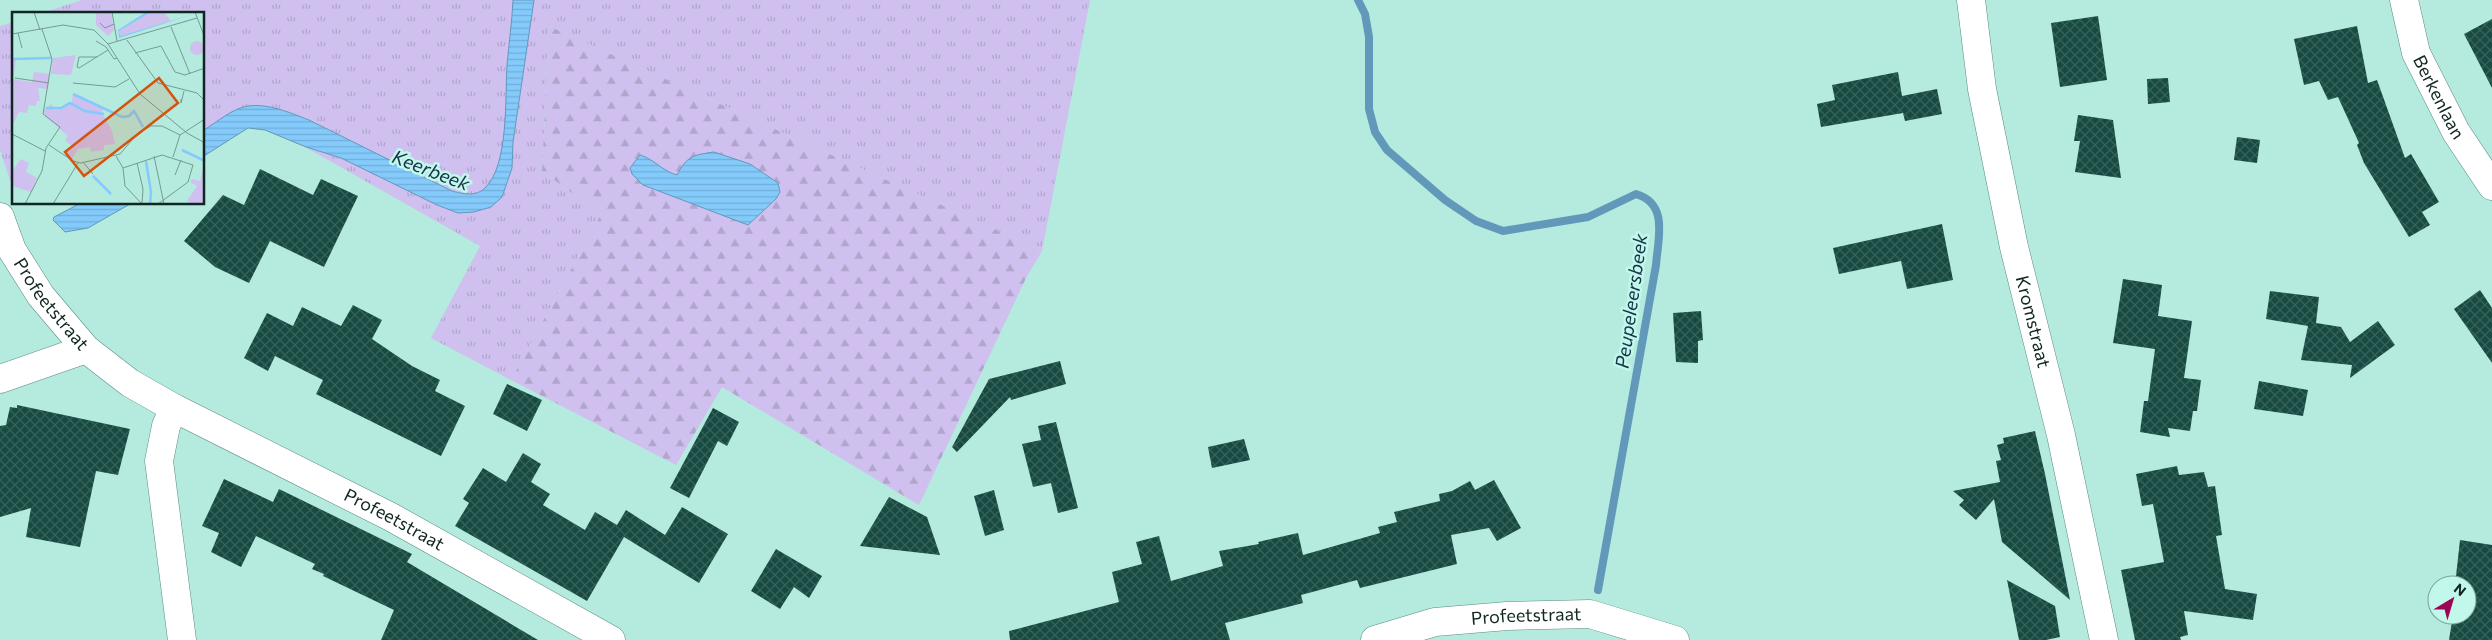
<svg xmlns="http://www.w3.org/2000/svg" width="2492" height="640" font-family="Commissioner,sans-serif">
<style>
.grass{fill:url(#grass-tufts)}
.forest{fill:url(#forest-firs)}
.water{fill:url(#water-rules);stroke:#6299ba}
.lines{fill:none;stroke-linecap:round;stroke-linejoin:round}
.stream{stroke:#6299ba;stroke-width:8}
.building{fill:url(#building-cross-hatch)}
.minor-casing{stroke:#598c81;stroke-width:29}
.secondary-casing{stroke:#598c81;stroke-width:29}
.minor{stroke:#fff;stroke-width:28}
.secondary{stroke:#fff;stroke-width:28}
.labels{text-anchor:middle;stroke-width:5;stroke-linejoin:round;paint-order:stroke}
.street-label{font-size:18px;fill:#112622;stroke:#c2f7eb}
.water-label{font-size:19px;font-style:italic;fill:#143347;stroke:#c2f7eb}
.inset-river{fill:none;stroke:#84cafb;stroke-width:2.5}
.inset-road{fill:none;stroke:#739c93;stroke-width:1}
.view{fill:#d2540e;fill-opacity:0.15;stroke:#d2540e;stroke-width:2.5}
.inset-edge{fill:none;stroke:#112622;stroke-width:2.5}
</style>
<defs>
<pattern id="grass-tufts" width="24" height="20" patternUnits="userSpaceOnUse" patternTransform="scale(1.25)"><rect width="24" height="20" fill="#cfc0ef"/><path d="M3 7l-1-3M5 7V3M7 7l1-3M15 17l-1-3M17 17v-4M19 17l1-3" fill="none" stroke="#b1a5cd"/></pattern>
<pattern id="forest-firs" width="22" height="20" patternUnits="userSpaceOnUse" patternTransform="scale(1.25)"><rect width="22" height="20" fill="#cfc0ef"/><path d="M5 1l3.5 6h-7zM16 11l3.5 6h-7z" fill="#b1a5cd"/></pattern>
<pattern id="water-rules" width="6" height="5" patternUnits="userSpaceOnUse" patternTransform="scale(1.25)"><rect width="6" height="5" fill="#84cafb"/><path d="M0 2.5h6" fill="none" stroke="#71add7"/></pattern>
<pattern id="building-cross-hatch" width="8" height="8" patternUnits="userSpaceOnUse" patternTransform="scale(1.25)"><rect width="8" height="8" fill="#174b42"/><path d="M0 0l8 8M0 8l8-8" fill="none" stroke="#37625b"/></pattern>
</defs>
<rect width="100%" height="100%" fill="#b5eade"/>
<g class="grass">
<path d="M 82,0 L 1090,0 L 1042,251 L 549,26 L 542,171 L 601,214 L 511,380 L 431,338 L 480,246 L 261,122 L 204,141 L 204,14 L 39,14 Z"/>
<path d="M 14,22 L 14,192 L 0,150 L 0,26 Z"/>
</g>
<path class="forest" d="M 549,26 L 1042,251 L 1026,278 L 919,505 L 722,387 L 676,465 L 511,380 L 601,214 L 542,171 Z"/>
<g class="water">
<path d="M 513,0 L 534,0 L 513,142 L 512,168 L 502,197 L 491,207 L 474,212 L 458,213 L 437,205 L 341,158 L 306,147 L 265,130 L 248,128 L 204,156 L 204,130 C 217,122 233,108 248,106 C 268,103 291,113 309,120 L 452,191 C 464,194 475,197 485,188 C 509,165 505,97 507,65 C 509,43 512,22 513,0 Z"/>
<path d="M 714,152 L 750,164 L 778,183 L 780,192 L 776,199 L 748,225 L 643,185 L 632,174 L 630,168 L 640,155 C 654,159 662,171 677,175 C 687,156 693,155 714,152 Z"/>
<path d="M 79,204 L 130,204 L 88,228 L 65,232 L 53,220 L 54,217 Z"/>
</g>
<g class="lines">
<path class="stream" d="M 1358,0 L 1365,14 L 1369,37 L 1369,109 L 1375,132 L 1387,150 L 1445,200 L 1476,221 L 1503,231 L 1588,217 L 1636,194 C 1669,204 1658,238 1656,265 L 1598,590"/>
</g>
<g class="building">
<path d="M 2098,16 L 2107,80 L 2060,87 L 2051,23 Z"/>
<path d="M 2492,19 L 2492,88 L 2464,34 Z"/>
<path d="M 2357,26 L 2368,83 L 2377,80 L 2405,158 L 2411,154 L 2439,202 L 2422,212 L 2430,225 L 2409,237 L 2364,163 L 2357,145 L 2359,143 L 2338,97 L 2328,100 L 2319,81 L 2304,85 L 2294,39 Z"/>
<path d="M 1898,72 L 1902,96 L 1937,89 L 1942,114 L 1905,121 L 1903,113 L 1821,127 L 1817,104 L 1835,100 L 1832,85 Z"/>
<path d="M 2168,78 L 2170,102 L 2148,104 L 2147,79 Z"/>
<path d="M 2078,115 L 2113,120 L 2121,178 L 2075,172 L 2080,141 L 2074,141 Z"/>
<path d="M 2237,137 L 2260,140 L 2257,163 L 2234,160 Z"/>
<path d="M 260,169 L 313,195 L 321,179 L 358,196 L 324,267 L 270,241 L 249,283 L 215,267 L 184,241 L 223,195 L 244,205 Z"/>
<path d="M 1942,224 L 1953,280 L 1907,289 L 1901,261 L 1839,274 L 1833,248 Z"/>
<path d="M 2123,279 L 2162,285 L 2158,316 L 2192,321 L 2184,378 L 2201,380 L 2197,411 L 2193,411 L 2190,431 L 2168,428 L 2170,437 L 2140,432 L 2144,401 L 2148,401 L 2155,349 L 2113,343 Z"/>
<path d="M 2480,290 L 2492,308 L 2492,363 L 2454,309 Z"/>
<path d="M 2270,291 L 2319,297 L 2316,323 L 2341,327 L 2350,342 L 2378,321 L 2395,345 L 2350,378 L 2352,365 L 2301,360 L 2308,326 L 2266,319 Z"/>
<path d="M 353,305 L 382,320 L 372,339 L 412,366 L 440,380 L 435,391 L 465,406 L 441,456 L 316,394 L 323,380 L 275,356 L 268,371 L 244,358 L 267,313 L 293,326 L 302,307 L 341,326 Z"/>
<path d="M 1701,311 L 1703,340 L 1698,341 L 1698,363 L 1676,362 L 1673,313 Z"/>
<path d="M 1060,361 L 1066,384 L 1011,400 L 1010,397 L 957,452 L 952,447 L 989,379 Z"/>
<path d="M 2259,381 L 2308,390 L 2303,416 L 2254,409 Z"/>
<path d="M 507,384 L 542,400 L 527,431 L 493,414 Z"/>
<path d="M 17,405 L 130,429 L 118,475 L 96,471 L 80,547 L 26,537 L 31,508 L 0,517 L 0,426 L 6,425 L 10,407 L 17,408 Z"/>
<path d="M 713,408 L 739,422 L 727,446 L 718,441 L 689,498 L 670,488 Z"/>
<path d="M 1056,422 L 1078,508 L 1058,513 L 1051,483 L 1033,487 L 1022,444 L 1041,440 L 1038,426 Z"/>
<path d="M 2035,431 L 2045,474 L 2070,600 L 2002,542 L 1994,499 L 1976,520 L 1959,505 L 1964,500 L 1953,491 L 2000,482 L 1996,461 L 2001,460 L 1997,445 L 2004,443 L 2003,438 Z"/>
<path d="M 1244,439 L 1250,460 L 1212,468 L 1208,447 Z"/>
<path d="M 523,453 L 541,464 L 531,482 L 550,494 L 543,505 L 585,530 L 595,512 L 617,525 L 626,510 L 665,535 L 682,507 L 728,534 L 699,583 L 624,537 L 587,601 L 455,526 L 469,503 L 463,499 L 483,468 L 506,482 Z"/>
<path d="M 2177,466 L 2179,475 L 2204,472 L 2208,487 L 2215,486 L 2222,535 L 2216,536 L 2225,589 L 2257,594 L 2253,620 L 2184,611 L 2188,635 L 2180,637 L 2181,640 L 2135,640 L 2121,570 L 2164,562 L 2153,504 L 2142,506 L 2136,474 Z"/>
<path d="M 224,479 L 273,502 L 279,489 L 412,554 L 407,562 L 538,640 L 381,640 L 394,610 L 323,576 L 324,574 L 312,569 L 315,564 L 256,536 L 241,567 L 211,552 L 219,533 L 202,526 Z"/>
<path d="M 1494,480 L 1521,528 L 1497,541 L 1489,528 L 1451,535 L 1457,564 L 1360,588 L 1357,580 L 1301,595 L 1303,603 L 1225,623 L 1230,640 L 1010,640 L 1009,631 L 1119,602 L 1112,572 L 1142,564 L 1136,542 L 1159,536 L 1171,581 L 1223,566 L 1219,551 L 1259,544 L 1258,542 L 1298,533 L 1303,555 L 1380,533 L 1378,527 L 1397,522 L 1394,512 L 1440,501 L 1439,494 L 1452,491 L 1470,481 L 1475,490 Z"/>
<path d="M 994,490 L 1004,530 L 985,536 L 974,496 Z"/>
<path d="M 889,497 L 927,517 L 940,555 L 860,546 Z"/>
<path d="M 2460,540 L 2492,545 L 2492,640 L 2449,640 L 2453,615 L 2467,615 L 2467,585 L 2455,585 Z"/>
<path d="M 776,549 L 822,576 L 809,598 L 794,587 L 780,609 L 751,591 Z"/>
<path d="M 2007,580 L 2055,606 L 2060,637 L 2046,640 L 2019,640 Z"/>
</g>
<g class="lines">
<g class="minor-casing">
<g id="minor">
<path id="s1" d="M 2404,0 L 2416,53 L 2456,132 L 2492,186"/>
<path id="s2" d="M 0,217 L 12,250 L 41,296 L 86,349 L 130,383 L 174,408 L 391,517 L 611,640"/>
<path d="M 0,379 L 86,349"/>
<path d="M 174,408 L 166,426 L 159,461 L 182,640"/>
<path id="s3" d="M 1375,640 L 1435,622 L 1507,616 L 1590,614 L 1675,640"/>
</g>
</g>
<g class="secondary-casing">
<g id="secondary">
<path id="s4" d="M 1971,0 L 1982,89 L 2014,247 L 2061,435 L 2104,640"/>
</g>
</g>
<use href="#minor" class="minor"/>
<use href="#secondary" class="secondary"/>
</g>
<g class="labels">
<g class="street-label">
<text dy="6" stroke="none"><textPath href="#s1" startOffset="104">Berkenlaan</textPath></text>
<text dy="6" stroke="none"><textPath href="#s2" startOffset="102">Profeetstraat</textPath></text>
<text dy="6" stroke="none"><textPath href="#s4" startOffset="328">Kromstraat</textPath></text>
<text dy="6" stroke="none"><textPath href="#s2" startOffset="512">Profeetstraat</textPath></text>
<text dy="6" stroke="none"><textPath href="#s3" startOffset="154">Profeetstraat</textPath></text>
</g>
<g class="water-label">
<text transform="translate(431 170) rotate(21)" y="7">Keerbeek</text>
<text transform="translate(1631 301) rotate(-82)" y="7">Peupeleersbeek</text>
</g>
</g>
<g transform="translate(12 12)">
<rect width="192" height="192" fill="#b5eade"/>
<path d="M 84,0 L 99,0 L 102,18 L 96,24 L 84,13 ZM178 36a7 7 0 1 1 14 0a7 7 0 1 1-14 0ZM 64,43 L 59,63 L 39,62 L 41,46 ZM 0,47 L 4,47 L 1,67 L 20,70 L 22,60 L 38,62 L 36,77 L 26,76 L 28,89 L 25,89 L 24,94 L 17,93 L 15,101 L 7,100 L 0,114 ZM 61,82 L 91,95 L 90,101 L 100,119 L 75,125 L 82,130 L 83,139 L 79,140 L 78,135 L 66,137 L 60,147 L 53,143 L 59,133 L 53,128 L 56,124 L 33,104 L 32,97 L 40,92 L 41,98 L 49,97 L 60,90 ZM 9,147 L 17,151 L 14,160 L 25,166 L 19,180 L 0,174 L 0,159 ZM 192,153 L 192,192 L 180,192 L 175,189 L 185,174 L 178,170 L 180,167 L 188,169 Z" fill="#cfc0ef"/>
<path d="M 139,0 L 152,0 L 159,9 L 108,24 L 107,19 ZM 100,119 L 103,132 L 92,133 L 92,138 L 83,139 L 82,131 L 74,125 Z" fill="#cfc0ef"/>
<path d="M 134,0 L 139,0 L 107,19 L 108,24 L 182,2 L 107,26 L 106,18 Z" fill="#84cafb"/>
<path class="inset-river" d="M 0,47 L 39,46M 61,82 L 110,105 L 117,104 L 122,99 L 131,115M 34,96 L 49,96 L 58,91 L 73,99 L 92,102M 170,138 L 193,149M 134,149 L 139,180 L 138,192M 81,164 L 99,182"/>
<path class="inset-road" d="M 22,0 L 28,18M 100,0 L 105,29M 183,0 L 193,26M 88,11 L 93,16 L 102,12M 159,15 L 178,62M 6,21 L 10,36M 0,22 L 51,13 L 82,18 L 96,32 L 128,82 L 175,121 L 193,131M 115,28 L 146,71 L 185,81 L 193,89M 84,29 L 94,35 L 102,47 L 105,46M 96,32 L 185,6M 123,41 L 149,34 L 163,60 L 173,63 L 193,56M 85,45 L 67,45 L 65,55 L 67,56 L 96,38M 3,66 L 37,71M 61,71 L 103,75 L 117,67M 169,87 L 169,91 L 172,79M 0,122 L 33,139M 37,133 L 61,149 L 69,151 L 108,142 L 126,121 L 139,114 L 150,114 L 168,123M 104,144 L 111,156 L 113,174 L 130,192M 142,144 L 152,192M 161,145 L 168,123 L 193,107M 71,150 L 81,162M 125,151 L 131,177 L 130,192M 111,156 L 150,143 L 181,153 L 176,170 L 146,192M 163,163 L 169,148M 13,192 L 30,159 L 34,136 L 48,115 L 31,102 L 40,47 L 30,17M 41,192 L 66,151"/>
<path class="view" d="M 147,66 L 166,91 L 72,164 L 53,140 Z"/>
<rect width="192" height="192" class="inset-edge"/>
</g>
<g transform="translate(2452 600) rotate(38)"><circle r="24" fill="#c2f7eb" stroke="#7ba39b"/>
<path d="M0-4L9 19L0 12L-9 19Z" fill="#9c0551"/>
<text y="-8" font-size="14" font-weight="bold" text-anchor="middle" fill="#112622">N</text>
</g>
</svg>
